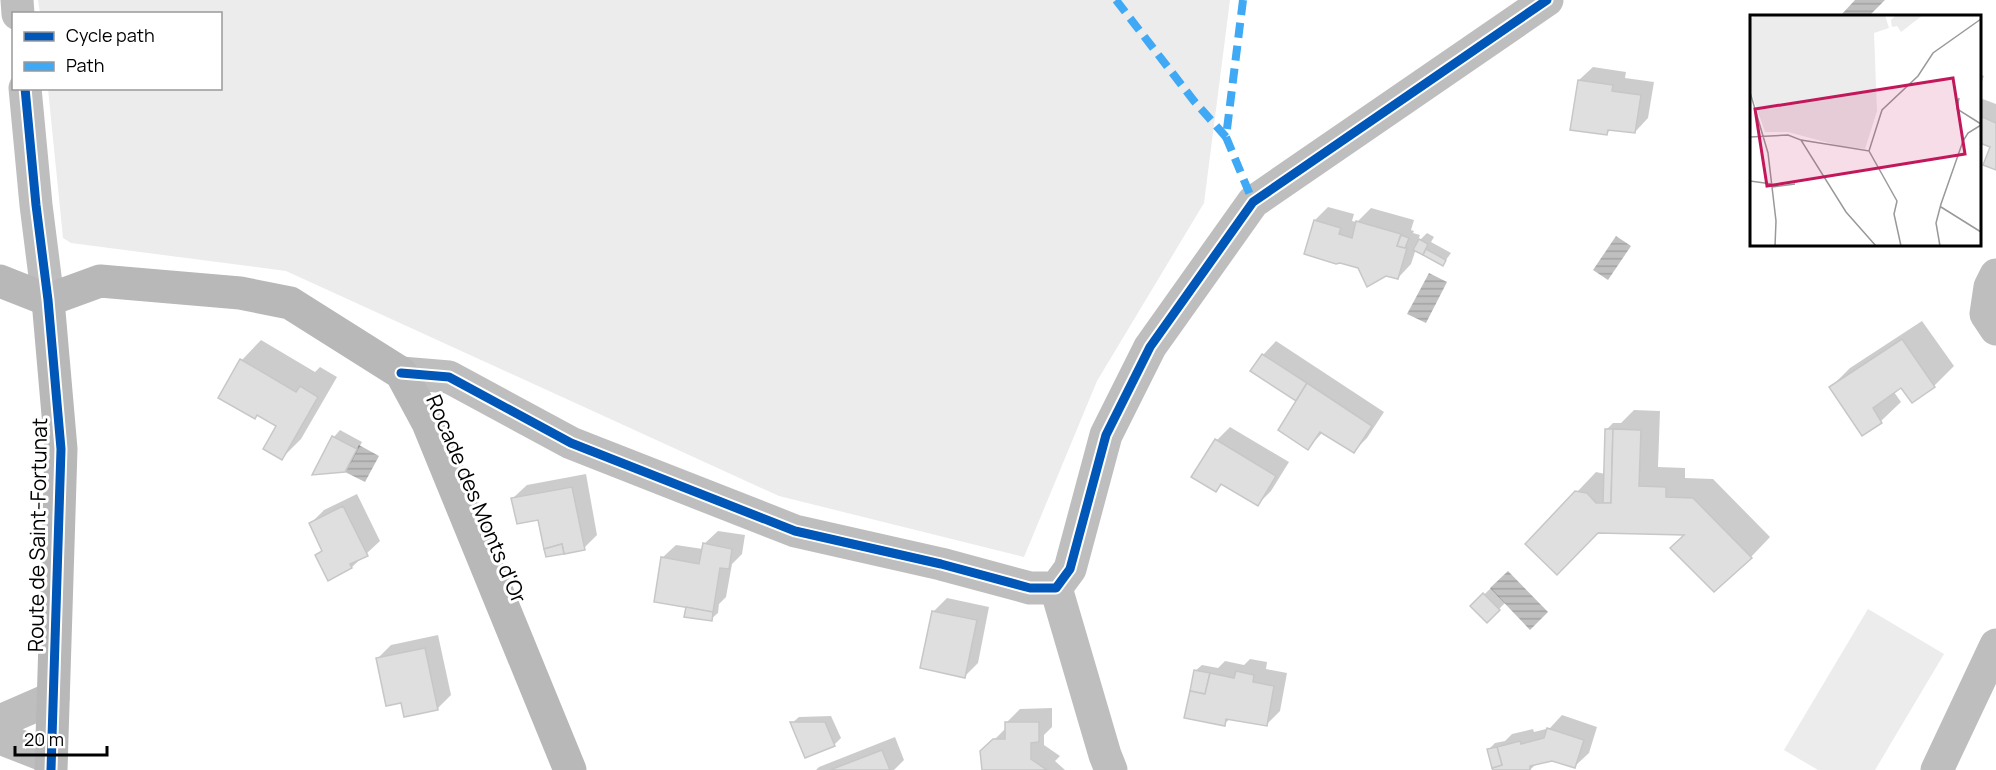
<svg xmlns="http://www.w3.org/2000/svg" width="1996" height="770" font-family="Manrope,sans-serif">
<style>
.green{fill:#ececec}
.water{fill:url(#water-rules)}
.shadow{fill:#0003}
.building{fill:#dfdfdf;stroke:#c7c7c7;stroke-width:1.5}
.lines{fill:none;stroke-linecap:round;stroke-linejoin:round}
.street{stroke:#bebebe;stroke-width:33}
.secondary{stroke:#b8b8b8;stroke-width:33}
.quiet{stroke:#3fa9f5;stroke-width:8;stroke-dasharray:15 8;stroke-linecap:butt}
.cycleway-casing{stroke:#fff;stroke-width:13}
.cycleway{stroke:#0057b8;stroke-width:9}
.labels{text-anchor:middle;stroke-width:6;stroke-linejoin:round;paint-order:stroke}
.street-label{font-size:21px;fill:#000;stroke:#fff}
.inset-road{fill:none;stroke:#999;stroke-width:1.5}
.view{fill:#c2185b;fill-opacity:0.15;stroke:#c2185b;stroke-width:3}
.inset-edge{fill:none;stroke:#000;stroke-width:3}
</style>
<defs>
<pattern id="water-rules" width="6" height="5" patternUnits="userSpaceOnUse" patternTransform="scale(1.5)"><rect width="6" height="5" fill="#bfbfbf"/><path d="M0 2.5h6" fill="none" stroke="#a2a2a2"/></pattern>
</defs>
<rect width="100%" height="100%" fill="#fff"/>
<g class="green">
<path d="M 38,0 L 1230,0 L 1204,203 L 1097,381 L 1024,557 L 779,496 L 286,271 L 71,243 L 63,238 L 48,89 L 220,88 L 220,14 L 40,13 Z"/>
<path d="M 1868,609 L 1944,654 L 1875,770 L 1818,770 L 1784,750 Z"/>
</g>
<g class="water">
<path d="M 1855,0 L 1885,0 L 1869,16 L 1842,16 L 1841,15 Z"/>
<path d="M 1616,236 L 1631,246 L 1608,280 L 1593,270 Z"/>
<path d="M 1429,273 L 1447,282 L 1426,323 L 1407,314 Z"/>
<path d="M 359,445 L 379,456 L 365,482 L 345,472 Z"/>
<path d="M 1508,571 L 1548,612 L 1530,630 L 1490,588 Z"/>
</g>
<g class="shadow">
<path d="M 1593,67 L 1626,72 L 1625,78 L 1654,82 L 1648,118 L 1635,132 L 1611,129 L 1607,133 L 1579,80 Z"/>
<path d="M 1980,74 L 1984,76 L 1980,87 Z"/>
<path d="M 1980,98 L 1996,104 L 1996,169 L 1992,146 L 1980,141 Z"/>
<path d="M 1328,207 L 1354,214 L 1352,221 L 1357,222 L 1371,208 L 1414,220 L 1411,230 L 1414,231 L 1413,233 L 1420,235 L 1417,243 L 1427,233 L 1434,237 L 1431,242 L 1451,253 L 1443,264 L 1416,249 L 1411,264 L 1398,278 L 1360,267 L 1315,220 Z"/>
<path d="M 1922,321 L 1954,366 L 1934,386 L 1912,401 L 1902,386 L 1894,392 L 1901,402 L 1881,421 L 1863,434 L 1831,387 L 1850,368 Z"/>
<path d="M 261,340 L 315,372 L 320,367 L 337,377 L 301,439 L 282,458 L 278,425 L 220,397 L 242,360 Z"/>
<path d="M 1276,341 L 1384,412 L 1367,438 L 1354,451 L 1323,432 L 1308,448 L 1298,400 L 1263,355 Z"/>
<path d="M 1634,410 L 1660,411 L 1658,467 L 1685,468 L 1685,478 L 1713,479 L 1770,537 L 1751,557 L 1687,534 L 1598,532 L 1577,492 L 1596,472 L 1605,474 L 1606,430 L 1613,423 L 1621,423 Z"/>
<path d="M 1230,427 L 1289,462 L 1271,491 L 1257,505 L 1223,483 L 1216,490 L 1217,440 Z"/>
<path d="M 340,430 L 362,442 L 351,463 L 344,470 L 334,437 Z"/>
<path d="M 586,474 L 597,535 L 584,548 L 513,498 L 527,485 Z"/>
<path d="M 357,494 L 380,541 L 352,567 L 328,579 L 317,555 L 323,549 L 311,523 L 324,510 Z"/>
<path d="M 718,531 L 745,535 L 742,554 L 732,564 L 726,597 L 719,604 L 718,613 L 711,619 L 687,608 L 662,558 L 676,545 L 703,549 L 704,544 Z"/>
<path d="M 1491,588 L 1505,603 L 1487,621 L 1472,606 Z"/>
<path d="M 947,598 L 989,607 L 978,663 L 965,676 L 933,612 Z"/>
<path d="M 438,635 L 451,695 L 438,708 L 402,701 L 377,659 L 391,645 Z"/>
<path d="M 1250,659 L 1267,662 L 1266,669 L 1287,673 L 1280,711 L 1266,725 L 1231,718 L 1224,724 L 1195,671 L 1202,665 L 1218,668 L 1225,661 L 1244,665 Z"/>
<path d="M 1052,708 L 1052,727 L 1044,735 L 1044,745 L 1060,756 L 1055,761 L 1065,770 L 984,770 L 982,752 L 1007,727 L 1007,722 L 1020,709 Z"/>
<path d="M 1562,715 L 1597,727 L 1589,753 L 1575,766 L 1552,759 L 1538,762 L 1530,770 L 1494,770 L 1489,749 L 1495,743 L 1505,741 L 1512,734 L 1533,729 L 1534,732 L 1550,728 Z"/>
<path d="M 831,716 L 841,738 L 834,745 L 792,723 L 799,717 Z"/>
<path d="M 895,737 L 904,760 L 894,770 L 816,770 L 819,767 Z"/>
</g>
<g class="building">
<path d="M 1578,80 L 1613,85 L 1612,91 L 1641,95 L 1635,133 L 1608,130 L 1607,135 L 1570,130 Z"/>
<path d="M 1980,116 L 1996,123 L 1996,170 L 1983,165 L 1990,147 L 1980,143 Z"/>
<path d="M 1314,220 L 1341,228 L 1339,234 L 1352,238 L 1356,221 L 1401,234 L 1397,246 L 1407,248 L 1398,279 L 1386,276 L 1367,287 L 1358,268 L 1340,263 L 1336,264 L 1304,254 Z"/>
<path d="M 1401,235 L 1409,238 L 1405,248 L 1397,246 Z"/>
<path d="M 1419,239 L 1428,244 L 1423,255 L 1413,250 Z"/>
<path d="M 1426,249 L 1446,260 L 1443,266 L 1423,255 Z"/>
<path d="M 1902,339 L 1935,387 L 1912,403 L 1901,388 L 1873,408 L 1882,423 L 1862,436 L 1829,387 Z"/>
<path d="M 1262,354 L 1307,383 L 1296,401 L 1250,371 Z"/>
<path d="M 240,359 L 296,392 L 300,386 L 318,397 L 282,460 L 263,449 L 276,426 L 257,415 L 255,419 L 218,398 Z"/>
<path d="M 1307,383 L 1372,426 L 1354,453 L 1320,432 L 1308,450 L 1278,430 Z"/>
<path d="M 1605,429 L 1613,429 L 1611,503 L 1603,503 Z"/>
<path d="M 1613,429 L 1641,430 L 1639,486 L 1666,487 L 1666,497 L 1693,498 L 1752,558 L 1714,592 L 1670,548 L 1684,535 L 1598,533 L 1557,575 L 1525,544 L 1575,491 L 1587,493 L 1596,503 L 1611,503 Z"/>
<path d="M 332,436 L 357,449 L 345,472 L 312,475 Z"/>
<path d="M 1215,439 L 1276,476 L 1258,506 L 1221,484 L 1216,492 L 1191,477 Z"/>
<path d="M 572,487 L 585,550 L 564,554 L 562,544 L 544,549 L 538,520 L 517,524 L 511,498 Z"/>
<path d="M 343,506 L 368,556 L 350,564 L 352,568 L 328,581 L 315,555 L 322,551 L 309,523 Z"/>
<path d="M 703,543 L 732,549 L 729,569 L 720,568 L 713,612 L 654,602 L 661,557 L 699,564 Z"/>
<path d="M 562,544 L 564,554 L 546,557 L 544,549 Z"/>
<path d="M 1483,593 L 1500,610 L 1487,623 L 1470,606 Z"/>
<path d="M 686,607 L 713,612 L 712,621 L 684,617 Z"/>
<path d="M 932,611 L 977,620 L 965,678 L 920,668 Z"/>
<path d="M 425,648 L 438,710 L 404,717 L 401,703 L 386,706 L 376,658 Z"/>
<path d="M 1194,670 L 1210,673 L 1205,694 L 1190,691 Z"/>
<path d="M 1236,671 L 1254,675 L 1253,682 L 1274,686 L 1267,726 L 1226,719 L 1225,726 L 1184,718 L 1190,691 L 1205,694 L 1210,673 L 1234,678 Z"/>
<path d="M 790,722 L 825,722 L 835,746 L 805,758 Z"/>
<path d="M 1005,722 L 1039,722 L 1039,742 L 1031,743 L 1031,759 L 1047,770 L 982,770 L 980,751 L 993,739 L 1005,739 Z"/>
<path d="M 1547,728 L 1584,740 L 1575,768 L 1552,761 L 1530,766 L 1530,770 L 1493,770 L 1492,768 L 1502,765 L 1497,747 L 1520,741 L 1521,744 L 1544,738 Z"/>
<path d="M 1497,747 L 1502,765 L 1492,768 L 1487,749 Z"/>
<path d="M 882,750 L 890,770 L 830,770 Z"/>
</g>
<g class="lines">
<g class="street">
<path d="M 17,0 L 18,14"/>
<path d="M 25,88 L 36,205 L 48,300"/>
<path d="M 1996,275 L 1990,287 L 1986,314 L 1996,329"/>
<path d="M 401,373 L 449,377 L 571,443 L 795,531 L 941,564 L 1030,588 L 1056,588 L 1070,569 L 1106,435 L 1150,347 L 1253,202 L 1547,0"/>
<path d="M 1056,588 L 1105,755 L 1111,770"/>
<path d="M 0,721 L 53,698"/>
<path d="M 0,738 L 51,758"/>
<path d="M 1937,770 L 1996,645"/>
</g>
<g class="secondary">
<path d="M 0,281 L 48,300 L 100,281 L 240,293 L 290,303 L 401,373 L 428,423 L 570,770"/>
<path d="M 48,300 L 61,449 L 51,770"/>
</g>
<g class="quiet">
<path d="M 1116,0 L 1194,101 L 1226,137"/>
<path d="M 1243,0 L 1226,137 L 1253,202"/>
</g>
<g class="cycleway-casing">
<g id="cycleway">
<path d="M 25,88 L 36,205 L 48,300 L 61,449 L 51,770"/>
<path d="M 401,373 L 449,377 L 571,443 L 795,531 L 941,564 L 1030,588 L 1056,588 L 1070,569 L 1106,435 L 1150,347 L 1253,202 L 1547,0"/>
</g>
</g>
<use href="#cycleway" class="cycleway"/>
</g>
<g class="labels">
<g class="street-label">
<text transform="translate(476 499) rotate(67)" y="7">Rocade des Monts d'Or</text>
<text transform="translate(38 535) rotate(-89)" y="7">Route de Saint-Fortunat</text>
</g>
</g>
<g transform="translate(1750 15)">
<rect width="231" height="231" fill="#fff"/>
<path d="M 6,0 L 135,0 L 139,13 L 124,18 L 127,96 L 115,134 L 90,131 L 38,117 L 15,117 L 0,74 L 0,4 ZM 146,0 L 173,0 L 151,17 L 147,11 L 142,12 L 141,5 Z" fill="#ececec"/>
<path class="inset-road" d="M 0,77 L 18,138 L 26,206 L 25,231M 209,83 L 207,94 L 231,109M 0,122 L 38,120 L 51,125 L 96,197 L 126,231M 51,125 L 119,136 L 132,95 L 168,61 L 183,38 L 231,4M 119,136 L 147,186 L 144,199 L 151,231M 0,166 L 22,169M 22,172 L 45,169M 191,192 L 231,217M 190,231 L 186,208 L 191,189 L 213,126 L 218,118 L 231,110"/>
<path class="view" d="M 203,63 L 215,139 L 17,171 L 5,94 Z"/>
<rect width="231" height="231" class="inset-edge"/>
</g>
<rect x="12" y="12" width="210" height="78" fill="#ffffff" stroke="#999999" stroke-width="1.5"/>
<rect x="24" y="32" width="30" height="9" fill="#0057b8" stroke="#999999" stroke-width="1.5"/>
<text x="66" y="42" font-size="18" fill="#000000">Cycle path</text>
<rect x="24" y="62" width="30" height="9" fill="#3fa9f5" stroke="#999999" stroke-width="1.5"/>
<text x="66" y="72" font-size="18" fill="#000000">Path</text>
<path d="M15 746v9h92v-9" fill="none" stroke="#000000" stroke-width="3"/>
<text x="24" y="746" font-size="18" fill="#000000" stroke="#ffffff" stroke-width="4.5" paint-order="stroke">20 m</text>
</svg>
